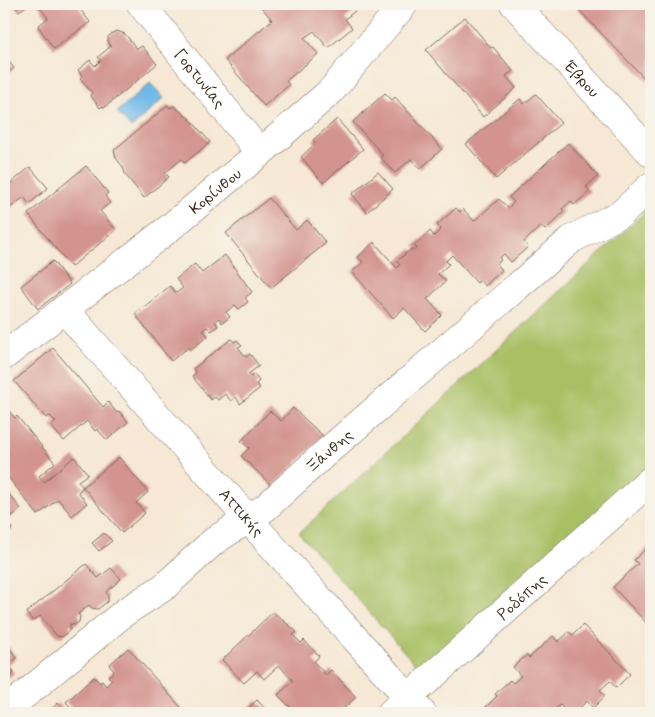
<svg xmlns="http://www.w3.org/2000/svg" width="655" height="717" font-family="Mynerve,sans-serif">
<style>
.green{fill:#a8bf64;stroke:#727441}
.water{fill:#6eb8e7;stroke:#547182}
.building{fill:#d3948f}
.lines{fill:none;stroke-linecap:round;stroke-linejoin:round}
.minor-casing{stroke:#7c6c5e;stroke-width:29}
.tertiary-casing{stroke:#7c6c5e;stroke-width:29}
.minor{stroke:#fff;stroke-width:28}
.tertiary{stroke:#fff;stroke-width:28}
.labels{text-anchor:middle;stroke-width:4.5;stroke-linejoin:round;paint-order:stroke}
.street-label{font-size:16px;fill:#3b2a1e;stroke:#f7f3e8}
</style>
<rect width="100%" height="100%" fill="#f7f3e8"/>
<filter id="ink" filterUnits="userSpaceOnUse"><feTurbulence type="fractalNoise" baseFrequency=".02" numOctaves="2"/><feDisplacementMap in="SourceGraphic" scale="10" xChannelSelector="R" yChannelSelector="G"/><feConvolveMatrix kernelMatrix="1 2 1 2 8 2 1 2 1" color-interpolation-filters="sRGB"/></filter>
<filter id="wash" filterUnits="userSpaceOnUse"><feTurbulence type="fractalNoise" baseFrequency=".0096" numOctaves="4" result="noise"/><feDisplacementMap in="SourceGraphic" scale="20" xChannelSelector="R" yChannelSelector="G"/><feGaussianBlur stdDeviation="1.12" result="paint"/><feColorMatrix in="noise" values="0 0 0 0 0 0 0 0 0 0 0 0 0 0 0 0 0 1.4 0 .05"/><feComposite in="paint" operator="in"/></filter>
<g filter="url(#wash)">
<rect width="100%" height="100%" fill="#f6e8d4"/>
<path class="green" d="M 647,210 L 651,215 L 651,466 L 423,673 L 299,533 Z"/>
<path class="water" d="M 150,83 L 164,98 L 131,128 L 117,112 Z"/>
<g id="blocks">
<g class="building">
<path d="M 13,4 L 29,4 L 19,11 Z"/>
<path d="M 37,4 L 76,4 L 90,22 L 54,49 L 38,26 L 48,18 Z"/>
<path d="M 259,4 L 369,4 L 362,10 L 360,7 L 345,19 L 352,28 L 328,48 L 314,31 L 304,38 L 318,54 L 286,81 L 289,85 L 264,106 L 225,60 L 272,20 Z"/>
<path d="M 573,4 L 649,4 L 651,6 L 651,85 Z"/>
<path d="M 465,17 L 491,48 L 493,47 L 513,71 L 506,76 L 516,88 L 483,117 L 426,50 Z"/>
<path d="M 117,31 L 125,34 L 137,49 L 142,46 L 157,64 L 104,108 L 103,106 L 100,108 L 90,95 L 92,93 L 80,78 L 82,76 L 78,70 L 90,60 L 95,66 L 101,60 L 98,57 L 111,46 L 108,43 L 108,37 L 112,33 Z"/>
<path d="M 4,56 L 14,68 L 4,77 Z"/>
<path d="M 385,93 L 392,100 L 395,97 L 442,149 L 420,169 L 411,159 L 395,173 L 380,157 L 383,155 L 353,122 Z"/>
<path d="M 536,94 L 561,123 L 496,179 L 466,144 L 520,99 L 524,104 Z"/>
<path d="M 168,105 L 170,108 L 174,106 L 191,120 L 210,142 L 185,163 L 182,159 L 165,173 L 169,177 L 144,198 L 125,174 L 123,167 L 116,158 L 114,150 Z"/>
<path d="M 337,119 L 363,149 L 323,183 L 301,157 L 316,143 L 313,140 Z"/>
<path d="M 568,143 L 598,176 L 586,187 L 590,191 L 574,205 L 571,201 L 562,209 L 564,212 L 545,230 L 541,226 L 524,242 L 528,247 L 511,262 L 504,254 L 499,258 L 501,260 L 497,264 L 502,270 L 485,286 L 480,280 L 477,283 L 452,255 L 446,261 L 449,264 L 438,274 L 446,281 L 427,299 L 442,315 L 425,331 L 404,308 L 393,318 L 352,272 L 363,262 L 358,257 L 374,242 L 397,268 L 400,265 L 397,261 L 411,249 L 414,251 L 417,248 L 414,246 L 430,231 L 434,236 L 441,229 L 437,225 L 456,208 L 460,212 L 463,209 L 474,221 L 499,199 L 508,208 L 514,202 L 509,197 Z"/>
<path d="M 86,166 L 108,193 L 105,196 L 110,203 L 100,211 L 116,230 L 71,267 L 28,214 Z"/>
<path d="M 30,167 L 48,188 L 29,204 L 24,197 L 9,209 L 4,203 L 4,189 Z"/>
<path d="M 378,172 L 393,189 L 367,212 L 352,194 Z"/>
<path d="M 269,198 L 296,230 L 307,220 L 326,243 L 271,288 L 226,233 Z"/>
<path d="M 225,255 L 252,292 L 245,298 L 248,302 L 239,309 L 235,305 L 226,312 L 230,317 L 222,323 L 219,318 L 215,321 L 218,326 L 211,331 L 207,327 L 203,330 L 208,336 L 190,350 L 189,347 L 171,361 L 135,314 L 170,286 L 176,293 L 183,288 L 176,279 L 195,264 L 202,273 Z"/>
<path d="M 53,261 L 70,284 L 38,309 L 21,286 Z"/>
<path d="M 231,339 L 234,342 L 237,340 L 242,345 L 238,347 L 246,357 L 250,354 L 259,366 L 248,374 L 251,377 L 254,374 L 259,381 L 256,384 L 260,388 L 240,404 L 236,397 L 231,401 L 225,394 L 218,400 L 215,397 L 211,400 L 192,376 L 196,373 L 193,369 Z"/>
<path d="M 53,348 L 103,407 L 108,402 L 117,413 L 119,411 L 128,422 L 107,440 L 97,429 L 95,431 L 87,421 L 64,441 L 51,426 L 56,422 L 50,416 L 46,418 L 14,381 Z"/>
<path d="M 4,405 L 15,418 L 17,416 L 55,463 L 39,476 L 44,482 L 74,457 L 88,474 L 78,481 L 83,487 L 78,492 L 87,503 L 72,516 L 58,499 L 38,515 L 4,472 Z"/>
<path d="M 293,408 L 323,436 L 273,487 L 241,456 L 249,448 L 241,441 L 270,411 L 281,421 Z"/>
<path d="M 119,457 L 148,492 L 136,503 L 145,513 L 122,533 L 83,487 Z"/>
<path d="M 4,488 L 21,509 L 6,521 L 12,529 L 4,536 Z"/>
<path d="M 104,533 L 112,541 L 99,551 L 92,543 Z"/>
<path d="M 651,544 L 651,628 L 613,587 L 638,564 L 634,560 Z"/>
<path d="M 86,564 L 98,578 L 111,568 L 121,579 L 106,592 L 108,595 L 108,601 L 98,609 L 92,608 L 89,605 L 78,614 L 80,616 L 79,622 L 74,625 L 70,624 L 70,630 L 62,637 L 57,636 L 40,616 L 33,621 L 26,613 Z"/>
<path d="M 273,612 L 297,632 L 293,635 L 301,643 L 304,640 L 319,656 L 314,662 L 326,675 L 331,670 L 356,697 L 339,713 L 296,713 L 278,695 L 293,681 L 279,665 L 264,679 L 257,671 L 244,683 L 222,660 Z"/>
<path d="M 583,625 L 630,674 L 616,688 L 610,681 L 600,690 L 605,696 L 593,708 L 587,701 L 574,713 L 568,713 L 560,705 L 551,713 L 490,713 L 485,708 L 497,696 L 495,694 L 510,680 L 513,683 L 521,676 L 513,667 L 527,655 L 529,658 L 553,636 L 558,642 L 569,632 L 573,635 Z"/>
<path d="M 4,641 L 17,658 L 8,665 L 14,673 L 4,682 Z"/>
<path d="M 128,648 L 185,712 L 184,713 L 71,713 L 74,711 L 66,702 L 94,677 L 100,683 L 102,681 L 106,686 L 112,680 L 108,676 L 114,671 L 109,665 Z"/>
<path d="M 257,700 L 269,713 L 243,713 Z"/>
<path d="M 58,703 L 67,713 L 47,713 Z"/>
</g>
</g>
</g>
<g filter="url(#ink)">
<use href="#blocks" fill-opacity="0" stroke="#7c6c5e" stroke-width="1"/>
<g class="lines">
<g class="minor-casing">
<g id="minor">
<path id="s1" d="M 141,4 L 260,153"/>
<path id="s2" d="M 64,309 L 248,519 L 422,713"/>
<path id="s3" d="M 4,356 L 167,230 L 260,153 L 331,91 L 404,4"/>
<path id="s4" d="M 4,712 L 125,612 L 164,587 L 214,541 L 265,508 L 322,456 L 572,239 L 622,213 L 651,186"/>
<path id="s5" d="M 391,713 L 651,480"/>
</g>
</g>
<g class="tertiary-casing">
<g id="tertiary">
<path id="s6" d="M 514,4 L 651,153"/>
</g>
</g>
<use href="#minor" class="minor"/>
<use href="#tertiary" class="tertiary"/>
</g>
</g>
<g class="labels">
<g class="street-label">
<text dy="6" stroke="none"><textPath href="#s1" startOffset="95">Γορτυνίας</textPath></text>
<text dy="6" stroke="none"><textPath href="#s6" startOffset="101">Έβρου</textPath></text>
<text dy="6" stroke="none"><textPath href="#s3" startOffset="268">Κορίνθου</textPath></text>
<text dy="6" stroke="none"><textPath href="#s4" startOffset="418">Ξάνθης</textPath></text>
<text dy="6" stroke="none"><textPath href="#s2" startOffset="270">Αττικής</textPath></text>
<text dy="6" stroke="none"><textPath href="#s5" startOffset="175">Ροδόπης</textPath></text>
</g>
</g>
<rect width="655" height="717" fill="none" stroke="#f7f3e8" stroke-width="20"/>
</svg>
